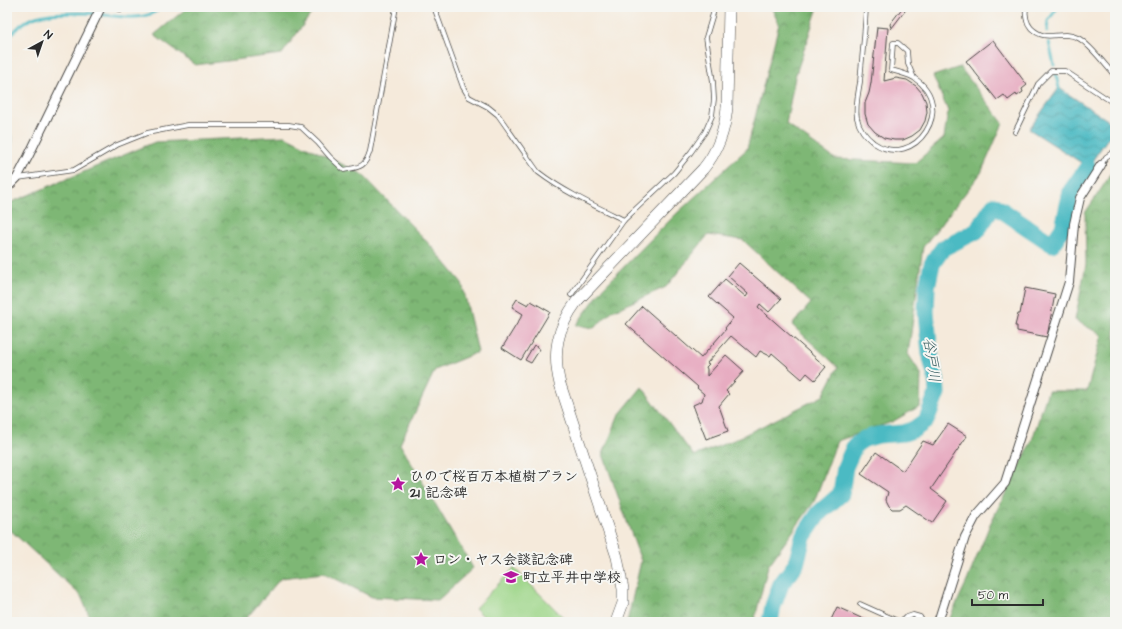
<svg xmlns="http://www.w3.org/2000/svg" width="1122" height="629" font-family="'Architects Daughter','Klee One',sans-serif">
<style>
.green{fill:#9ed689;stroke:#64805a}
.forest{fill:url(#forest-crowns);stroke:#547150}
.water{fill:url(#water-waves);stroke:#3b7277}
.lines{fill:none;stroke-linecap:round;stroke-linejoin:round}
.stream{stroke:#4bbac3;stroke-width:3}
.river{stroke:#4bbac3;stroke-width:17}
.building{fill:#e7acc1}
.lane-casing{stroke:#494845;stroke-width:5.5}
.street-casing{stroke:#494845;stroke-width:10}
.secondary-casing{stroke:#494845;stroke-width:12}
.lane{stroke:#fff;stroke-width:4}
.street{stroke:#fff;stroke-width:8}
.secondary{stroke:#fff;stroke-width:11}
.labels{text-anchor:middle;stroke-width:4;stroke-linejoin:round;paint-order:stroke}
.poi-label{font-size:14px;font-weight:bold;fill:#2b2b2b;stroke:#f6f6f2;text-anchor:start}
.water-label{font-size:15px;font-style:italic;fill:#365d60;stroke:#f6f6f2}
</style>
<defs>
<pattern id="forest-crowns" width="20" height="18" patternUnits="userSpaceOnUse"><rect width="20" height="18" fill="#7eb775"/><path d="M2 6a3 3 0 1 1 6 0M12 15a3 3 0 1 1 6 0" fill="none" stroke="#679560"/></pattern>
<pattern id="water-waves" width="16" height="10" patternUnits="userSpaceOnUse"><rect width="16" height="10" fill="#4bbac3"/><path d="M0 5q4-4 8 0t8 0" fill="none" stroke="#3f979f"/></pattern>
</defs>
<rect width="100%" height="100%" fill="#f6f6f2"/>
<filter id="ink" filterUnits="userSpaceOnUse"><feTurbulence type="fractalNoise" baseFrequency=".025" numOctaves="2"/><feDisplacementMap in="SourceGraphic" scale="8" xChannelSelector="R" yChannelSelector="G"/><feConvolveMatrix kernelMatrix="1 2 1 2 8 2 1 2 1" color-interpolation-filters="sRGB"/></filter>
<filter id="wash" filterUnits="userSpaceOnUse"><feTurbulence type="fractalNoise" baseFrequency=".012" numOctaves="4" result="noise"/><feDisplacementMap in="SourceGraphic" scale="16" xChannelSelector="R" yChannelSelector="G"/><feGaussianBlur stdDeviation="0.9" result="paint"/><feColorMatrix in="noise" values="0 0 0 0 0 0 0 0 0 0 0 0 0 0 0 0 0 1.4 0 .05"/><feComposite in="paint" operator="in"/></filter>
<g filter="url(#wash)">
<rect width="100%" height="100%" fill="#f5eadb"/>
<path class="green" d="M 514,568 L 564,618 L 560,622 L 489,622 L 475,608 Z"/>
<g class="forest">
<path d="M 188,7 L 316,7 L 282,54 L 195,65 L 154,35 Z"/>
<path d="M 771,7 L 818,7 L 795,77 L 786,124 L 835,159 L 915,163 L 944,138 L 948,111 L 933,76 L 960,67 L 1003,123 L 981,173 L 923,247 L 908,354 L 921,374 L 920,406 L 892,422 L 837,441 L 814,502 L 768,566 L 754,622 L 627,622 L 641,561 L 603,454 L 619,415 L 642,387 L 694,456 L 734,440 L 823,396 L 838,367 L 792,325 L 811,303 L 743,240 L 708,235 L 666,287 L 612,311 L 594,328 L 576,325 L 604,287 L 675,215 L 747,149 L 779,24 Z"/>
<path d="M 285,136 L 362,174 L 431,246 L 462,283 L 478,352 L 435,370 L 400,444 L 473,568 L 438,600 L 372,597 L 324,573 L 281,578 L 243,622 L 92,622 L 81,596 L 7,527 L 7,204 L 155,142 Z"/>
<path d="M 1115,168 L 1115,622 L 948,622 L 967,581 L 990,524 L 1031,443 L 1048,391 L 1087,391 L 1102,335 L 1075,320 L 1086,264 L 1085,213 Z"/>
</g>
<path class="water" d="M 1059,88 L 1115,125 L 1115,128 L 1088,167 L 1029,129 Z"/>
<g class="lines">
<g class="stream">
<path d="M 1047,31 L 1048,21 L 1058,7"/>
<path d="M 7,39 C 14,31 22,22 33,18 C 48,12 69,13 85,13 C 107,14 144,25 162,7"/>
<path d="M 1049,42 L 1054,65"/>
<path d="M 1056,75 L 1059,88"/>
<path d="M 7,126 L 11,139 L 9,169 L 7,170"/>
</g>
<path class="river" d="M 770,622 L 773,606 L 781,584 L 796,564 L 803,537 L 819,513 L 841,494 L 845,467 L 855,445 L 864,439 L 878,435 L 904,433 L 915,429 L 926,421 L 937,393 L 936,378 L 930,354 L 926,312 L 927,287 L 932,264 L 943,248 L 977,231 L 994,205 L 1052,244 L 1063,228 L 1071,191 L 1088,167"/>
</g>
<g id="blocks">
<g class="building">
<path d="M 903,7 L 908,7 L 891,29 L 890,24 Z"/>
<path d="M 877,27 L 888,28 L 884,81 L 896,78 L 907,80 L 916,86 L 922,93 L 926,102 L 927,112 L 925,121 L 920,130 L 912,136 L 903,140 L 894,140 L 884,138 L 875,132 L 868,124 L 865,114 L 865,103 L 869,93 L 871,83 Z"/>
<path d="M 993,40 L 1027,85 L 1022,89 L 1023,92 L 1017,96 L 1016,94 L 1008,100 L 1004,95 L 997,100 L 966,61 Z"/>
<path d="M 739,263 L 781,299 L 769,312 L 760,304 L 758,307 L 826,367 L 815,380 L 807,373 L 802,379 L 772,353 L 770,356 L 760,351 L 756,357 L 731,336 L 707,363 L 709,364 L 706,367 L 707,369 L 707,376 L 726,355 L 744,371 L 726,391 L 729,394 L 719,406 L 728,431 L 706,439 L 693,405 L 702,401 L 704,394 L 697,388 L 698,387 L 626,324 L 642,306 L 701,358 L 726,329 L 725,328 L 733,318 L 709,297 L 725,279 L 746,297 L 748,294 L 728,276 Z"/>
<path d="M 1025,288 L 1055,294 L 1047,337 L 1017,331 L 1017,326 L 1015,326 L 1018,314 L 1020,314 Z"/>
<path d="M 517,299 L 528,305 L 531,301 L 550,312 L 521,360 L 502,348 L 523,314 L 512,307 Z"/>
<path d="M 534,345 L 540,349 L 531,363 L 525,360 Z"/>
<path d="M 948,424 L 967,436 L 931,489 L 947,501 L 932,523 L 906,505 L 900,509 L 892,509 L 889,506 L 886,500 L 888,492 L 861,474 L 876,452 L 903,471 L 923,441 L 933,445 Z"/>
<path d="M 837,607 L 870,622 L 830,622 Z"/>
</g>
</g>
</g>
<g filter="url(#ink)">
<use href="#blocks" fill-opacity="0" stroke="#494845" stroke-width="1"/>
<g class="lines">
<g class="lane-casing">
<g id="lane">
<path d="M 434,7 L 463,87 L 469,97 L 488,107 L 498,115 L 538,172 C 564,192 595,206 624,220"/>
<path d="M 866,7 C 865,32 862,57 860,82 C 858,95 855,106 857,118 C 859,128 866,137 874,143 C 915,171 958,106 914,78 C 907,74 899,72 891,70 L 893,43 L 898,43 L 907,51 L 908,64 L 914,78"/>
<path d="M 1026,7 C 1025,14 1026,22 1031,28 C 1047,44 1060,29 1078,38 C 1089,43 1106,66 1115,76"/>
<path d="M 1015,132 L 1038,84 L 1051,71 L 1065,71 L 1115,104"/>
<path d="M 1101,165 L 1106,157 L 1115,151"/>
<path d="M 18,178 L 74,170 L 117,145 L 147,133 L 188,125 L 289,125 L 301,127 L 318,143 L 330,157 L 344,170 C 359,167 365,168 370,151 L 396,7"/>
<path d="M 571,295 L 624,220 L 674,173 L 691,152 L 705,132 L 712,116 L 714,99 L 713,82 L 706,37 L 715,7"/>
<path d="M 860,604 L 900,622"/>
<path d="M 902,622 L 904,618 L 913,615 L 920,617 L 923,622"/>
</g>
</g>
<g class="street-casing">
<g id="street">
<path d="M 120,7 L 131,7"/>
<path d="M 7,188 L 17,178 L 28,157 L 101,7"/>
<path d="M 938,622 L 965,537 L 976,516 L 1005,483 L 1069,282 L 1074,224 L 1080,198 L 1101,165"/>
</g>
</g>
<g class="secondary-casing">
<path id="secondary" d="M 616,622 L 623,603 L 623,589 L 617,557 L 560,384 C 552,352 557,328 577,301 L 703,169 C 718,151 725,131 727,107 L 729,7"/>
</g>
<use href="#lane" class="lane"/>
<use href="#street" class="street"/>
<use href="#secondary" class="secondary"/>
</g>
</g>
<defs>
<g id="sight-bare" transform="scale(1.2)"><path d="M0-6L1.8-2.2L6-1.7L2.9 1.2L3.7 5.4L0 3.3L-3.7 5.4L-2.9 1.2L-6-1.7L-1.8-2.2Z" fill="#b5179e" stroke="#f6f6f2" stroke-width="2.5" paint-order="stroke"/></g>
<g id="school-bare" transform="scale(1.2)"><path d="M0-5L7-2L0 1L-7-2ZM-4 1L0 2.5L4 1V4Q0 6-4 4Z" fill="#b5179e" stroke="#f6f6f2" stroke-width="2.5" paint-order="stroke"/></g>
</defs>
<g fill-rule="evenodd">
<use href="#sight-bare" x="398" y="484"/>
<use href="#sight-bare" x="421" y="559"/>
<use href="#school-bare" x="511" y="577"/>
</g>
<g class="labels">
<g class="poi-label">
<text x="410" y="481">ひので桜百万本植樹プラン<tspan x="410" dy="16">21 記念碑</tspan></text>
<text x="433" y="564">ロン・ヤス会談記念碑</text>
<text x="523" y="582">町立平井中学校</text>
</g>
<g class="water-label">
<text transform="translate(932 360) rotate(82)" y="5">谷戸川</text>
</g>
</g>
<rect width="1122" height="629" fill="none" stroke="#f6f6f2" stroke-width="24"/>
<g transform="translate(42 42) rotate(40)" stroke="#f6f6f2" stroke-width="3" paint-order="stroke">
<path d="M0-3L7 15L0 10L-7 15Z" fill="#2b2b2b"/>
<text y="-6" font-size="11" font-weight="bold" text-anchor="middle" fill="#2b2b2b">N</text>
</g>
<path d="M972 599v6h71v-6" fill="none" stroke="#2b2b2b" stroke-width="2"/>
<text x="978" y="599" font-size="12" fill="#2b2b2b" stroke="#f6f6f2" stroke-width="3" paint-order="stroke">50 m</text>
</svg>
